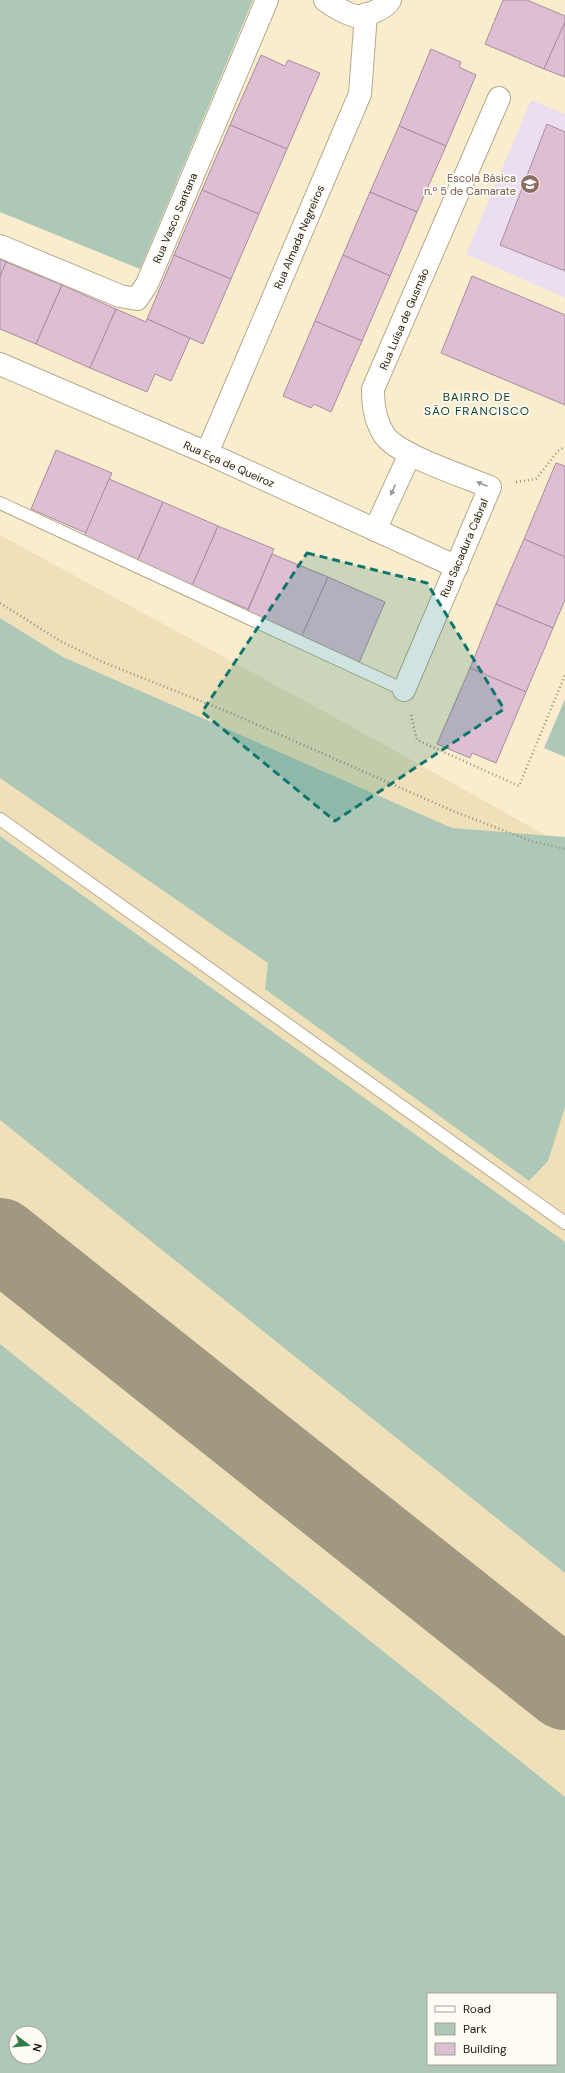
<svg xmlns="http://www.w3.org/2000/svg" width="565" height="2073" font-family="'DM Sans',sans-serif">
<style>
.built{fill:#efe0ba;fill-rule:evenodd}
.education{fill:#ecdef1}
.green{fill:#aec8b7;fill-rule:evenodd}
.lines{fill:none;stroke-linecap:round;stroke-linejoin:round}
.taxiway{stroke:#a19881;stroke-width:82}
.building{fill:#ddbed3;stroke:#a98d9f}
.lane-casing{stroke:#b5aa8d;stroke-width:14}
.street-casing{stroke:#b5aa8d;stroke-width:24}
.path{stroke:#9a917a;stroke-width:2.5;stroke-dasharray:1 3;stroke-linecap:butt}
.lane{stroke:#fff;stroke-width:12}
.street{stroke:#fff;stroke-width:22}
.oneway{fill:#9b9893}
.marked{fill:#0f766e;fill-opacity:0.2;stroke:#0f766e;stroke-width:3;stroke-dasharray:8 5;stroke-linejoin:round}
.labels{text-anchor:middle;stroke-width:3.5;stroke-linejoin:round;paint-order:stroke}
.education-label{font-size:11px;fill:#785e54;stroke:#fdfbf4;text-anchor:end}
.street-label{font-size:11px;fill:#201b10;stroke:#fdfbf4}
.neighbourhood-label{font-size:12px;letter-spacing:1px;fill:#0f4423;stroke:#fdfbf4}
</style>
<rect width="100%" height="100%" fill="#f9edce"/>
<path class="built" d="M 0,535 L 356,729 L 545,835 L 565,837 L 565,2073 L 0,2073 ZM 428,1994 L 556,1994 L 556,2064 L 428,2064 ZM 16,2033 L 40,2033 L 40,2057 L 16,2057 Z"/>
<path class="education" d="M 531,100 L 565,114 L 565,298 L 466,254 Z"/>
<g class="green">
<path d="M 0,0 L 253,0 L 140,269 L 0,212 Z"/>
<path d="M 0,618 L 63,657 L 452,828 L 565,837 L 565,1107 L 548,1161 L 529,1181 L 265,989 L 268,963 L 0,778 Z"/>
<path d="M 565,699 L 565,757 L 544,748 Z"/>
<path d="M 0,836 L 565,1242 L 565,1573 L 0,1120 Z"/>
<path d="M 0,1344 L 565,1797 L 565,2073 L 0,2073 ZM 428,1994 L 556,1994 L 556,2064 L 428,2064 ZM 16,2033 L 40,2033 L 40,2057 L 16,2057 Z"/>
</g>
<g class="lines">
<path class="taxiway" d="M 0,1239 L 565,1689"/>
</g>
<g class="building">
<path d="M 503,0 L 527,0 L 565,16 L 565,22 L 544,69 L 485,44 Z"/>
<path d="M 565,22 L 565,77 L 544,69 Z"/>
<path d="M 431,49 L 461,62 L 459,67 L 476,75 L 446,146 L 399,126 Z"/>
<path d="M 261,55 L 285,66 L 288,60 L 320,73 L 287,149 L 230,125 Z"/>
<path d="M 547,124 L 565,132 L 565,271 L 500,245 Z"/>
<path d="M 230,125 L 287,149 L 259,214 L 202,190 Z"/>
<path d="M 399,126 L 446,146 L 417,212 L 370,192 Z"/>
<path d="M 202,190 L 259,214 L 231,279 L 174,255 Z"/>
<path d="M 370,192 L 417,212 L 390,276 L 343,255 Z"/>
<path d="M 174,255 L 231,279 L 203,344 L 147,319 Z"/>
<path d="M 343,255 L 390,276 L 362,341 L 315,321 Z"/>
<path d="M 0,259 L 6,262 L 0,277 Z"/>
<path d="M 6,262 L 62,285 L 36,344 L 0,329 L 0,277 Z"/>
<path d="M 472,276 L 565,315 L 565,405 L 441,353 Z"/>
<path d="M 62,285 L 116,309 L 90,368 L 36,344 Z"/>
<path d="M 116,309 L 146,322 L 147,319 L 190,338 L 171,381 L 155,374 L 147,392 L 90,368 Z"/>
<path d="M 315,321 L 362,341 L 331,412 L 314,404 L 311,408 L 283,396 Z"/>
<path d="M 56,450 L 112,473 L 86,533 L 31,509 Z"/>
<path d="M 556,463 L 565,466 L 565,557 L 524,539 Z"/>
<path d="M 109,479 L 163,502 L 137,562 L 83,539 Z"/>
<path d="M 163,502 L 218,526 L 192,586 L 137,562 Z"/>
<path d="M 218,526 L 274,549 L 248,609 L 192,586 Z"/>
<path d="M 524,539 L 565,557 L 565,600 L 553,628 L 496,604 Z"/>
<path d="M 272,554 L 328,577 L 301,638 L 246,615 Z"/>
<path d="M 328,577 L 385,602 L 359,663 L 301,638 Z"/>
<path d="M 496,604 L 553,628 L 526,692 L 470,668 Z"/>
<path d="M 470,668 L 526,692 L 496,763 L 472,753 L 470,758 L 437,744 Z"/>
</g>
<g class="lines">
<g class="lane-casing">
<g id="lane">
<path d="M 0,503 L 404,690"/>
<path d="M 0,819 L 565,1223"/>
</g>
</g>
<g class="street-casing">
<g id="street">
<path d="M 325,0 C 331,5 348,15 356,16 C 366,17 386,8 390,0"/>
<path d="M 0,246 L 120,296 L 137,299 L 147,284 L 267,0"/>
<path d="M 0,364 L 207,453 L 457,567"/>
<path d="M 207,453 L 360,94 L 366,14"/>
<path d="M 375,530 L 410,454"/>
<path d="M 404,690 L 490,487 C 466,477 400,456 385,436 C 375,421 373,406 373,389 L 499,98"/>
</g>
</g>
<g class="path">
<path d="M 516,482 L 536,479 L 558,451 L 565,447"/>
<path d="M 0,603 L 62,642 L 105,663 L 233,714 L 453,811 L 531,841 L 565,849"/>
<path d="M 411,715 L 417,740 L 519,786 L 565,675"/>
</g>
<use href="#lane" class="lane"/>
<use href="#street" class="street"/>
</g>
<defs><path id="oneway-solid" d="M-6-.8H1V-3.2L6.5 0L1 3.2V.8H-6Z"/></defs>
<g class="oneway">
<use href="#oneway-solid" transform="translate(482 484) rotate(-157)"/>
<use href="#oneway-solid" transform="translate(393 490) rotate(114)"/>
</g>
<path class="marked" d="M 307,553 L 427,583 L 504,709 L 335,821 L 202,712 Z"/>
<defs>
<g id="school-disc" transform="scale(1)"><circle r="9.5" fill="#8d6e63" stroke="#fdfbf4"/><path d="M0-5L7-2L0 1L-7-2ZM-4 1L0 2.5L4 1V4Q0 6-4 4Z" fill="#fff"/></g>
</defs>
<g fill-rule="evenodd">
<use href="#school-disc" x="530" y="184"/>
</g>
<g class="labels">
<g class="education-label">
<text x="516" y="182">Escola Básica<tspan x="516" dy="13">n.º 5 de Camarate</tspan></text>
</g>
<g class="street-label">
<text transform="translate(175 218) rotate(-67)" y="4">Rua Vasco Santana</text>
<text transform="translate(299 237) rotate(-67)" y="4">Rua Almada Negreiros</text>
<text transform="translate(404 319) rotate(-67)" y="4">Rua Luísa de Gusmão</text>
<text transform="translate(229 464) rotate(24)" y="4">Rua Eça de Queiroz</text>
<text transform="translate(464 548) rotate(-67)" y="4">Rua Sacadura Cabral</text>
</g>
<g class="neighbourhood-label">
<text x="477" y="401">BAIRRO DE<tspan x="477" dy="14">SÃO FRANCISCO</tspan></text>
</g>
</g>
<rect x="427" y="1993" width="130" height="72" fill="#fdfbf4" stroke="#a5a199"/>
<rect x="435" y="2006" width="20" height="6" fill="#ffffff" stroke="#a5a199"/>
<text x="463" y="2013" font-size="12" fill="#201b10">Road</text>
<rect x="435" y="2023" width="20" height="12" fill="#aec8b7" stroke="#a5a199"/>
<text x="463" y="2033" font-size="12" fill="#201b10">Park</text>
<rect x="435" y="2043" width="20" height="12" fill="#ddbed3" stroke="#a5a199"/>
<text x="463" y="2053" font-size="12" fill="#201b10">Building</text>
<g transform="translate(28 2045) rotate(106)"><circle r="19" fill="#fdfbf4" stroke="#a5a199"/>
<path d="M0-3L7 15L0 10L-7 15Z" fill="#327c4a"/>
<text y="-6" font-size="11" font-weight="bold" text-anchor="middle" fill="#201b10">N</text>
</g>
</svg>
